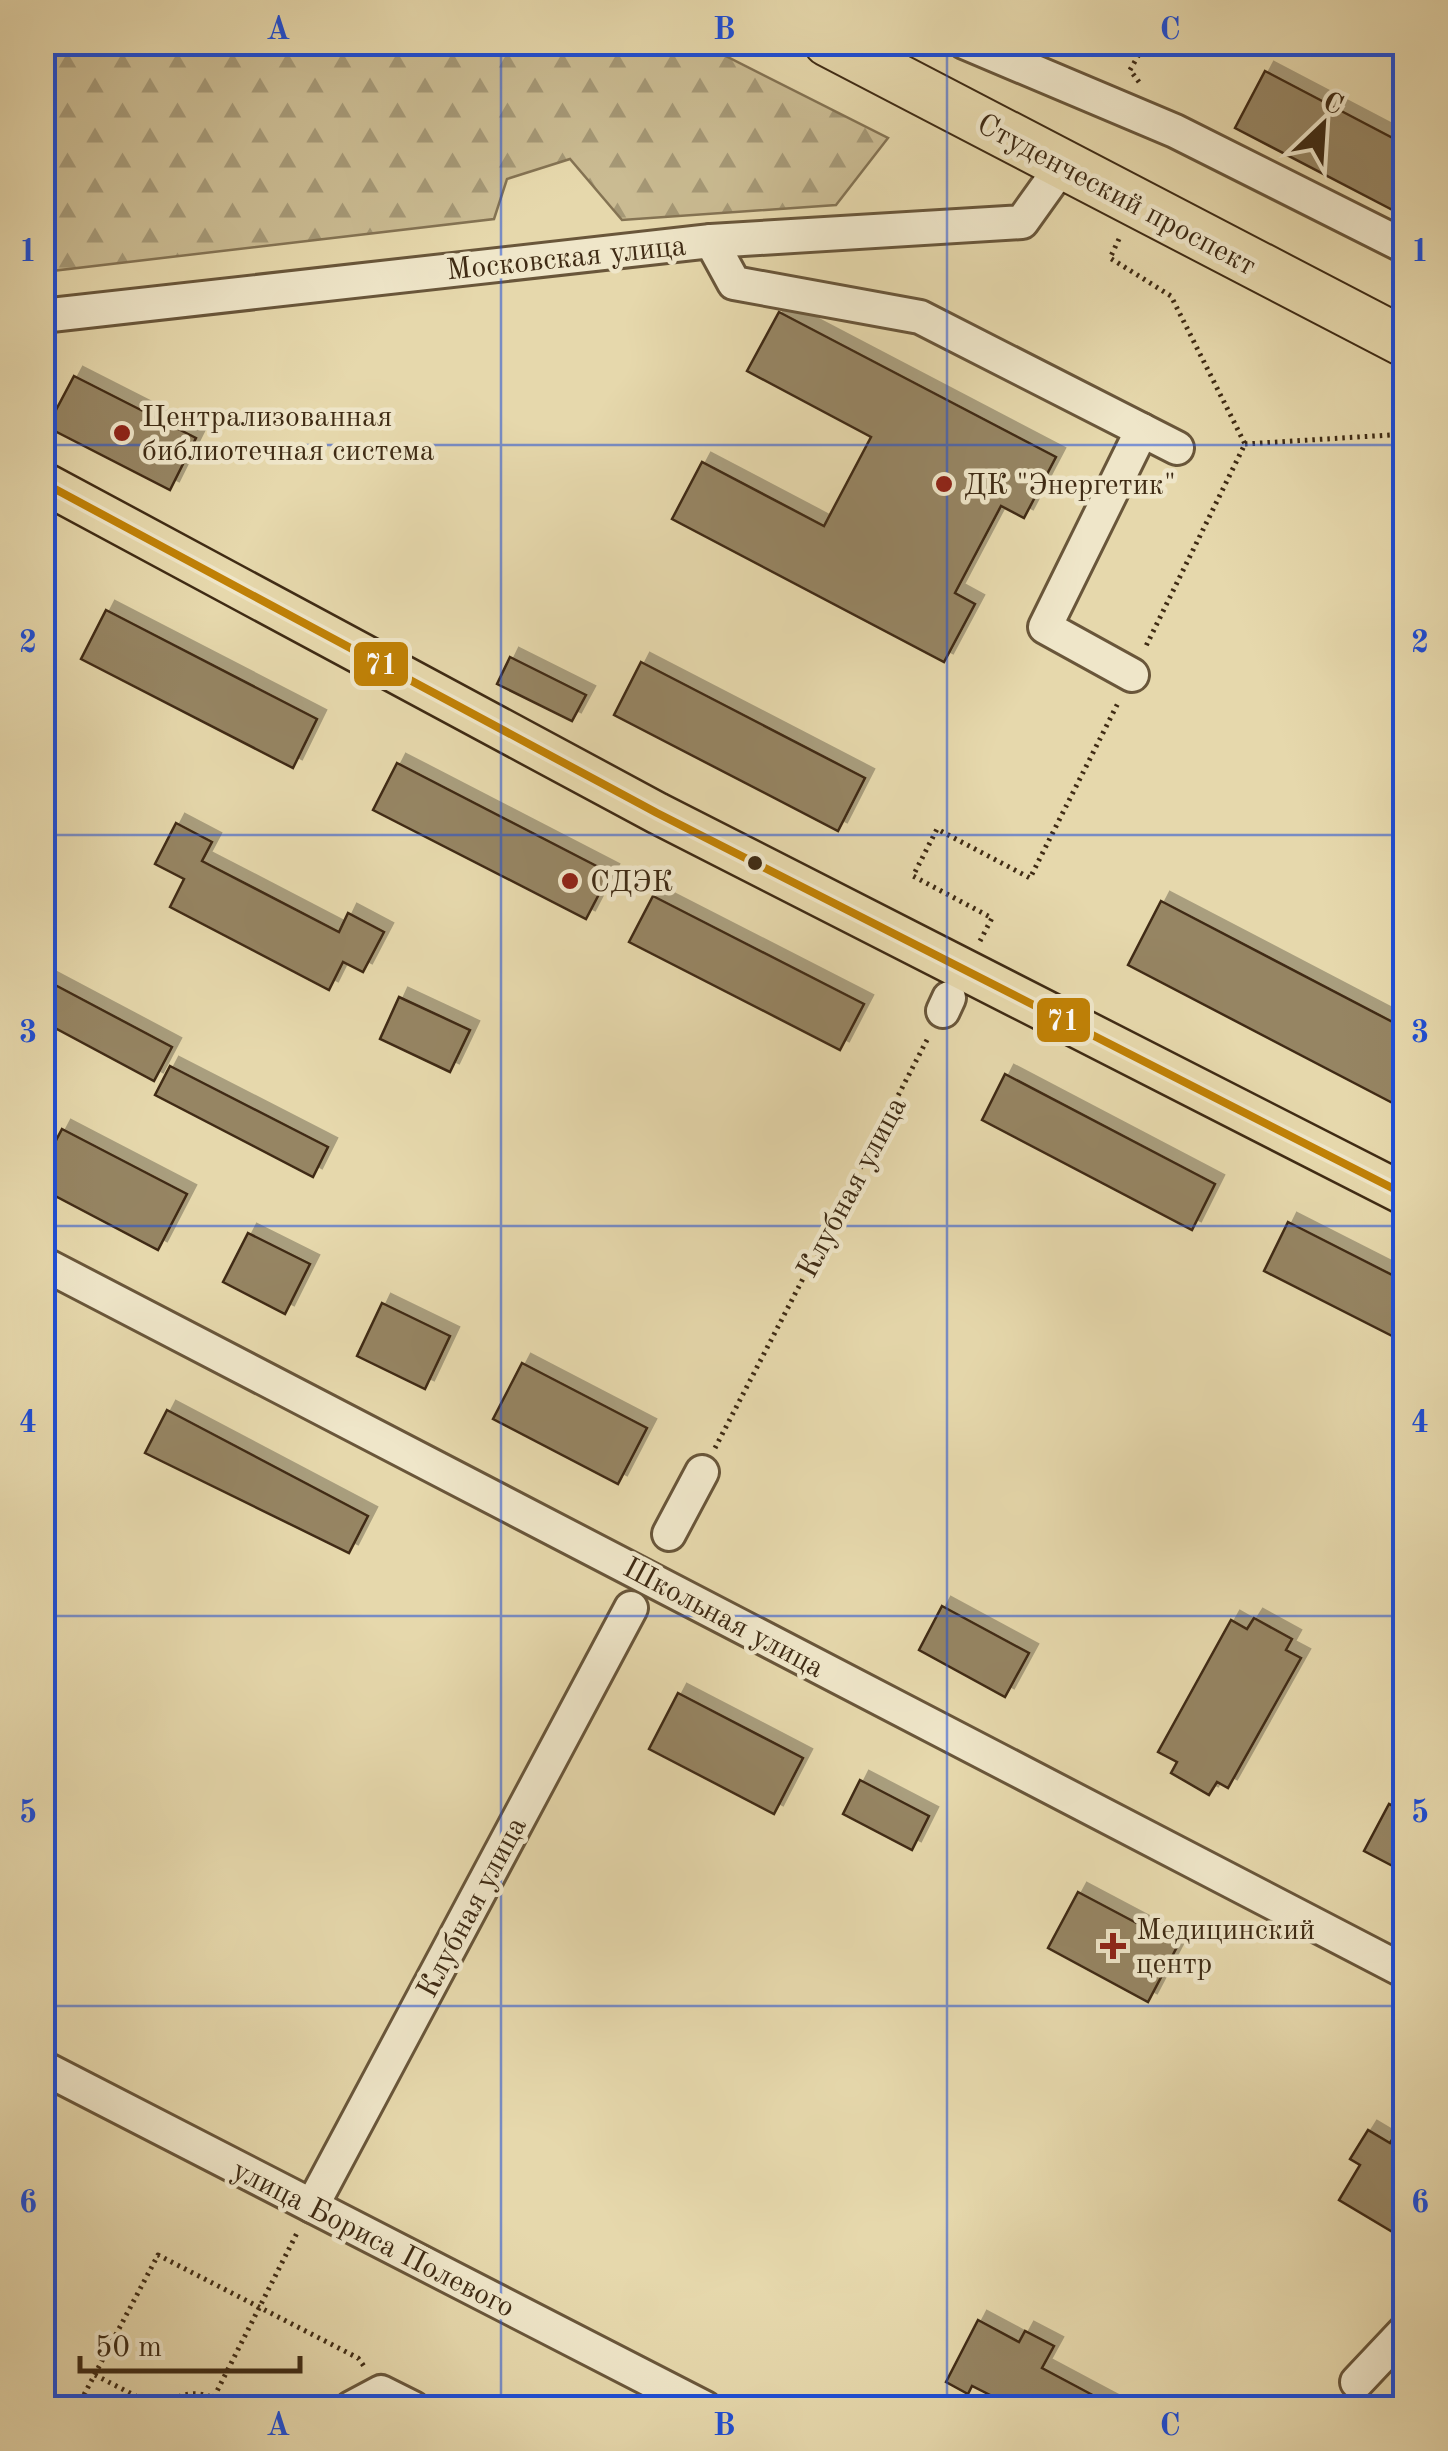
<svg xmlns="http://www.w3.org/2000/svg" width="1448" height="2451" font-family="'Old Standard TT',serif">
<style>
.forest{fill:url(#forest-firs);stroke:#847353;stroke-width:2.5}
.building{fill:#968563;stroke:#3f2b14;stroke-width:2.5;filter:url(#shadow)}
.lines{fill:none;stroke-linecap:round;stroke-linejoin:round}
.minor-casing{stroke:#69563a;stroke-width:38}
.major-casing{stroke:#3f2b14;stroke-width:45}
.highway-casing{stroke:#3f2b14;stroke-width:52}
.path{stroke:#3f2b14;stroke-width:5;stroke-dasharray:2.5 5;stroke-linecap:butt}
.minor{stroke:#efe6c9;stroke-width:32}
.major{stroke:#e6d8ac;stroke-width:40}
.highway{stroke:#e6d8ac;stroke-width:48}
.bus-1-casing{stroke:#efe6c9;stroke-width:15}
.bus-1{stroke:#c08106;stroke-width:8}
.grid{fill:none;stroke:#1d4ed8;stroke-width:2.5;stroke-opacity:0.55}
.poi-dot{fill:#8f2418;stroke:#efe6c9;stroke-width:4}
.bus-dot{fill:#3f2b14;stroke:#efe6c9;stroke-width:4}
.labels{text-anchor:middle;stroke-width:9;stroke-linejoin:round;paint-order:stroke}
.street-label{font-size:30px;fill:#3f2b14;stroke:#efe6c9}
.poi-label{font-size:30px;fill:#3f2b14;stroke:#efe6c9;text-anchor:start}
.line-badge{stroke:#efe6c9;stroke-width:4}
.badge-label{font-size:28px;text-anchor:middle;font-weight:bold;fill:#fff}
.neatline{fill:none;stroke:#1d4ed8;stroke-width:4}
.grid-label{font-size:32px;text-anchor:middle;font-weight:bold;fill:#1d4ed8}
</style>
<defs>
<pattern id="forest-firs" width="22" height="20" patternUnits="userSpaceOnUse" patternTransform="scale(2.5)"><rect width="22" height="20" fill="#cabb92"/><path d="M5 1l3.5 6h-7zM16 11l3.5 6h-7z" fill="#a59876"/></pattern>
<filter id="shadow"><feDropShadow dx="9" dy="-9" stdDeviation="0" flood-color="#0004"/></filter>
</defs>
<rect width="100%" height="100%" fill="#e6d8ac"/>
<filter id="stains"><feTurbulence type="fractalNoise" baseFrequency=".002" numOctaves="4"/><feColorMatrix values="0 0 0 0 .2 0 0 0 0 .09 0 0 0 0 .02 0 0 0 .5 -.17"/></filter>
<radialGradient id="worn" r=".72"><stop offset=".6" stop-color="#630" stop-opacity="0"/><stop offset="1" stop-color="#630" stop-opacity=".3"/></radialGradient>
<path class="forest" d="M 42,43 L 700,43 L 888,138 L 836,205 L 622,220 L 570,159 L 507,179 L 494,219 L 43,272 Z"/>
<g class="building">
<path d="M 1265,71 L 1406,145 L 1406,217 L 1235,128 Z"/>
<path d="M 779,312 L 1056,457 L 1024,518 L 1001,506 L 955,593 L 975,604 L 944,662 L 672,519 L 702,462 L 824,526 L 871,437 L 747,371 Z"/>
<path d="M 74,376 L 196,438 L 170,490 L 47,427 Z"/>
<path d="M 106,610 L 317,719 L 293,768 L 81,659 Z"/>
<path d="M 510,657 L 586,695 L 572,721 L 497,684 Z"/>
<path d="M 641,662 L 865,778 L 838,831 L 614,715 Z"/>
<path d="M 397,763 L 610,873 L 586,919 L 373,810 Z"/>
<path d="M 176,823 L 212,842 L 202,861 L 339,932 L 348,913 L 384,932 L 363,972 L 343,962 L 329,990 L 170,907 L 184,879 L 155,864 Z"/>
<path d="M 653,896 L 864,1004 L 840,1050 L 629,942 Z"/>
<path d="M 1161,901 L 1406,1029 L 1406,1110 L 1128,965 Z"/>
<path d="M 42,978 L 172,1047 L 154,1081 L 42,1021 Z"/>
<path d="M 399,997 L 470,1030 L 450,1072 L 380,1039 Z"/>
<path d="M 170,1066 L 328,1147 L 313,1177 L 155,1095 Z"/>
<path d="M 1005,1074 L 1215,1184 L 1192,1230 L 982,1120 Z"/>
<path d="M 62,1129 L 187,1194 L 158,1250 L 42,1189 L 42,1167 Z"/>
<path d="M 1288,1222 L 1406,1282 L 1406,1343 L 1264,1271 Z"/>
<path d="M 248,1233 L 310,1264 L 285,1314 L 223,1282 Z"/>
<path d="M 382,1303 L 450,1336 L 425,1389 L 357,1356 Z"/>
<path d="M 522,1363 L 647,1428 L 618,1484 L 493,1419 Z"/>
<path d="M 167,1410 L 368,1516 L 349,1553 L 145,1453 Z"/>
<path d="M 942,1606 L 1029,1653 L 1005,1697 L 919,1650 Z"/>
<path d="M 1254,1618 L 1292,1639 L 1286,1650 L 1301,1658 L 1228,1788 L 1217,1782 L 1209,1795 L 1171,1773 L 1177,1762 L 1158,1752 L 1231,1620 L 1247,1629 Z"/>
<path d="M 678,1693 L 803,1758 L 774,1814 L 649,1749 Z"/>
<path d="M 860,1780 L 929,1816 L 912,1850 L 843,1814 Z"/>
<path d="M 1389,1804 L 1406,1812 L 1406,1873 L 1364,1851 Z"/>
<path d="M 1078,1892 L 1178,1945 L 1148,2002 L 1048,1948 Z"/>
<path d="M 1406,2117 L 1406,2240 L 1339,2200 L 1360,2165 L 1350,2159 L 1368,2130 L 1390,2143 Z"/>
<path d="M 978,2320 L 1019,2342 L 1025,2331 L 1054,2346 L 1042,2368 L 1117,2408 L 1016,2408 L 972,2386 L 968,2394 L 946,2382 Z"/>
</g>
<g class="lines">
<g class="minor-casing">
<g id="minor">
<path d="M 964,42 L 1175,131 L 1406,247"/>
<path d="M 711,241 L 734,283 L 920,317 L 1177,448"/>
<path d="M 42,316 L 711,241 L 1022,222 L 1062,166"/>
<path d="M 1132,675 L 1045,627 L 1142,430"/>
<path d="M 943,1011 L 949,998"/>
<path d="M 42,1263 L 1406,1972"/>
<path d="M 669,1534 L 702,1472"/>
<path d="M 42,2067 L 705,2408"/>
<path d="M 312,2206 L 631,1608"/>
<path d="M 1357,2382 L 1406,2330"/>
<path d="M 351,2408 L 381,2392 L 413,2408"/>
</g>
</g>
<g class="major-casing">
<path id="major" d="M 42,482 L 657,813 L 1406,1195"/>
</g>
<g class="highway-casing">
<path id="highway" d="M 828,42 L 1406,343"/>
</g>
<g class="path">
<path d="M 1139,82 L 1130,70 L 1146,42"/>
<path d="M 1119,239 L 1110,258 L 1171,296 L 1245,444 L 1145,648"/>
<path d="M 1245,444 L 1406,434"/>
<path d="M 980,941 L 992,918 L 913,876 L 937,829 L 1030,878 L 1118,703"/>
<path d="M 715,1448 L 929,1036"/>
<path d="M 95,2375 L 159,2408"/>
<path d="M 214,2397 L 298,2231"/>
<path d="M 77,2408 L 158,2255 L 358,2358 L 366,2369"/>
<path d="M 159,2408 C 181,2390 206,2388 229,2408"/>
</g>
<use href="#minor" class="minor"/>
<use href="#major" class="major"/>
<use href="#highway" class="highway"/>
<g class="bus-1-casing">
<path id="bus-1" d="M 42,482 L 657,813 L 1406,1195"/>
</g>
<use href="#bus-1" class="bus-1"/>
</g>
<path class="grid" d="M 501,42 L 501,2408M 947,42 L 947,2408M 42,445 L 1406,445M 42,835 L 1406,835M 42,1226 L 1406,1226M 42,1616 L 1406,1616M 42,2006 L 1406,2006"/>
<g class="poi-dot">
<circle cx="122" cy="433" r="10"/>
<circle cx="944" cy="484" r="10"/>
<circle cx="570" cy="881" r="10"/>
<path d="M1108 1931h10v10h10v10h-10v10h-10v-10h-10v-10h10z"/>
</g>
<circle class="bus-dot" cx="755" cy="863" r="9"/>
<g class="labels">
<g class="street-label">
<text transform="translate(1117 194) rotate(28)" y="10">Студенческий проспект</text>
<text transform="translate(566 257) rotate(-6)" y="10">Московская улица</text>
<text transform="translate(851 1187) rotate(-62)" y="10">Клубная улица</text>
<text transform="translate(724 1617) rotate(28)" y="10">Школьная улица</text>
<text transform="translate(471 1907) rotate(-62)" y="10">Клубная улица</text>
<text transform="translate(374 2238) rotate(27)" y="10">улица Бориса Полевого</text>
</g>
<g class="poi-label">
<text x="142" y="426">Централизованная<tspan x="142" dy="34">библиотечная система</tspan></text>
<text x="964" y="494">ДК "Энергетик"</text>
<text x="590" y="891">СДЭК</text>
<text x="1136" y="1939">Медицинский<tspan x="1136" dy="34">центр</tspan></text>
</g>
</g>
<g class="line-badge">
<rect x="352" y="640" width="58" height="48" rx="10" fill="#c08106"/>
<rect x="1035" y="996" width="57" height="48" rx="10" fill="#c08106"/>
</g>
<g class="badge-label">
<text x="381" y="674">71</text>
<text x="1063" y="1030">71</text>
</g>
<rect width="1448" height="2451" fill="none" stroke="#e6d8ac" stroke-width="110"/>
<g transform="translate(1323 125) rotate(25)" stroke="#efe6c9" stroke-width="8" paint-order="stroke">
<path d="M0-8L18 38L0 25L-18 38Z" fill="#3f2b14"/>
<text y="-15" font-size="28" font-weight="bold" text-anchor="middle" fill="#3f2b14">С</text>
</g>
<path d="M80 2356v15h220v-15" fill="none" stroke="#3f2b14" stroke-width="5"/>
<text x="95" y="2356" font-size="30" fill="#3f2b14" stroke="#efe6c9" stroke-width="8" paint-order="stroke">50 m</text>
<rect x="55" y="55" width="1338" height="2341" class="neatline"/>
<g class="grid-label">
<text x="278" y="39">A</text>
<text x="724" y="39">B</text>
<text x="1170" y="39">C</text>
<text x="28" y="261">1</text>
<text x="1420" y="261">1</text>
<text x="28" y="652">2</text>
<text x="1420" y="652">2</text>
<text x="28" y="1042">3</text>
<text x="1420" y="1042">3</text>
<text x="28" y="1432">4</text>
<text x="1420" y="1432">4</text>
<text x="28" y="1822">5</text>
<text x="1420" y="1822">5</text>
<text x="28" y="2212">6</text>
<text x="1420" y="2212">6</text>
<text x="278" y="2435">A</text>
<text x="724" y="2435">B</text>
<text x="1170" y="2435">C</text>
</g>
<rect width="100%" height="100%" filter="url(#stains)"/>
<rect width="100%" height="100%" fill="url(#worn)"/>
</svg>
